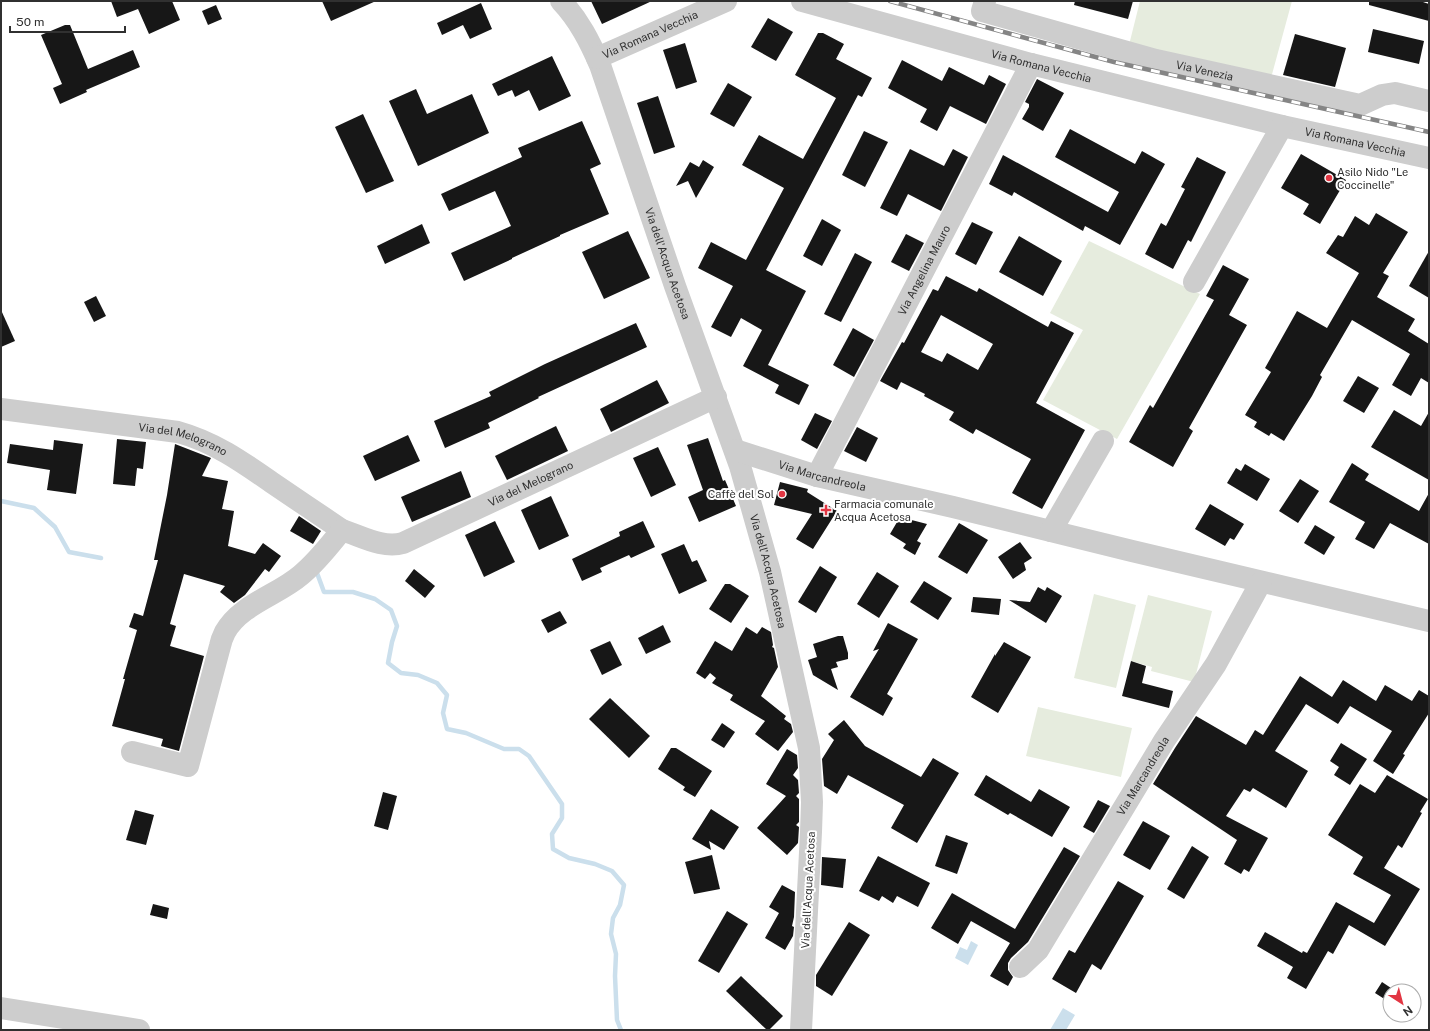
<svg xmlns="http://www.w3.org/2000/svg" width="1430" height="1031" font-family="'Public Sans',sans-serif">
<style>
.green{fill:#e6ecde}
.water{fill:#cbdfec}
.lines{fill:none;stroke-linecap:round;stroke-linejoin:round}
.stream{stroke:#cbdfec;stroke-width:4.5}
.building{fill:#171717;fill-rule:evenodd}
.minor{stroke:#cdcdcd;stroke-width:22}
.rail-casing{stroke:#858585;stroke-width:4.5}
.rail{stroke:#fff;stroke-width:3;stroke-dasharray:9;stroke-linecap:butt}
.poi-dot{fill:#e23643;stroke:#fff;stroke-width:1.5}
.labels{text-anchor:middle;stroke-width:4;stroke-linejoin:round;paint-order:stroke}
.street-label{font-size:11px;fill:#303030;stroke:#fff}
.poi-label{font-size:11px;fill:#303030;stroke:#fff;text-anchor:start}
</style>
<rect width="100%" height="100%" fill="#fff"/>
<g class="green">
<path d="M 1140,1 L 1292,1 L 1271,78 L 1129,45 Z"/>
<path d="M 1089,241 L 1200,294 L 1117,439 L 1043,400 L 1083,330 L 1050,313 Z"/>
<path d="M 1094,594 L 1136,605 L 1116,688 L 1074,678 Z"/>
<path d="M 1148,595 L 1212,611 L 1194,682 L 1151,671 L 1152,667 L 1131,661 Z"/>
<path d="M 1038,707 L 1132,728 L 1121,777 L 1026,756 Z"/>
</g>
<g class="water">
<path d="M 971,941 L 978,945 L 968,965 L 955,958 L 960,947 L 967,950 Z"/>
<path d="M 1063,1008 L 1075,1015 L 1066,1030 L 1050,1030 Z"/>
</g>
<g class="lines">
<g class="stream">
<path d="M 1,501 L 34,508 L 55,527 L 69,552 L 101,558"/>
<path d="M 317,573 L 324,592 L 353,592 L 375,599 L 391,610 L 397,626 L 392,642 L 388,663 L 401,673 L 418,675 L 437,683 L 447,695 L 443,713 L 447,729 L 466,733 L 504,749 L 519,749 L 529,756 L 562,804 L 562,818 L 552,834 L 553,849 L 569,858 L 595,864 L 612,871 L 624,885 L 620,905 L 613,918 L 611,934 L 616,954 L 615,976 L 617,1020 L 621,1030"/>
</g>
</g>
<g class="building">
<path d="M 111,1 L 172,1 L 180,20 L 149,34 L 138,9 L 117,17 Z"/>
<path d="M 322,1 L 376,1 L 331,21 Z"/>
<path d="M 591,1 L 652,1 L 602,24 Z"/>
<path d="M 1075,1 L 1133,1 L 1128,19 L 1074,5 Z"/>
<path d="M 1369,1 L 1420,1 L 1429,4 L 1429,21 L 1369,5 Z"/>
<path d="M 481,3 L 492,29 L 470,39 L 463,25 L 442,35 L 437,23 Z"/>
<path d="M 216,5 L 222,19 L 208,25 L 202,11 Z"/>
<path d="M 768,18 L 793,32 L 776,61 L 751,47 Z"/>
<path d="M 65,25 L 70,25 L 88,69 L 133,50 L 140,67 L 86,90 L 87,92 L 60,104 L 53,88 L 62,84 L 41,35 Z"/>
<path d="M 1373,29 L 1424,41 L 1419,64 L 1368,52 Z"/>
<path d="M 818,33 L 823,33 L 844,44 L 836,59 L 872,78 L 862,97 L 858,95 L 766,270 L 806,291 L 768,365 L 809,385 L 799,405 L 775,393 L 779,385 L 743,366 L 762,330 L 741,318 L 731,337 L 711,327 L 733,286 L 698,268 L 711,242 L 746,260 L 784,188 L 742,165 L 759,135 L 803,159 L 836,98 L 795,75 Z"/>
<path d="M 1295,34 L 1346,48 L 1335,87 L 1283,75 Z"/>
<path d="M 685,43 L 697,82 L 676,89 L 663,50 Z"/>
<path d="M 552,56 L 571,96 L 539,111 L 529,90 L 515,97 L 512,90 L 498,96 L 492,84 Z"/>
<path d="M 902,60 L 942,81 L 949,67 L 984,85 L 989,75 L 1006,84 L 986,124 L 950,106 L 937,131 L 920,122 L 927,109 L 888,88 Z"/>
<path d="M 1037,79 L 1064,93 L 1043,131 L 1022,119 L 1029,107 L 1029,104 L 1025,102 Z"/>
<path d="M 728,83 L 752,97 L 734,127 L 710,114 Z"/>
<path d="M 416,89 L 427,114 L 472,94 L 489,133 L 418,166 L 389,101 Z"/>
<path d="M 658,96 L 675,147 L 654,154 L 637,103 Z"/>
<path d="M 363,114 L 394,181 L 366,193 L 335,127 Z"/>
<path d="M 582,121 L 601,164 L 590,169 L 609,214 L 560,235 L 560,236 L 512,258 L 512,259 L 464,281 L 451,253 L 511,226 L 495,191 L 449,211 L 441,194 L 522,157 L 518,148 Z"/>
<path d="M 1070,129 L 1135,164 L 1142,151 L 1165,164 L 1120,245 L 1085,226 L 1083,231 L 1014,192 L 1012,196 L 989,184 L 1003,155 L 1108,212 L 1119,192 L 1055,157 Z"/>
<path d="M 864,131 L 888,142 L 865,187 L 842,175 Z"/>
<path d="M 910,149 L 944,166 L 953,149 L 968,157 L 941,211 L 908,194 L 897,216 L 880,208 Z"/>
<path d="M 1301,154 L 1346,180 L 1320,224 L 1303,214 L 1309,204 L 1281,188 Z"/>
<path d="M 1197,157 L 1226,172 L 1191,242 L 1188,240 L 1173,269 L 1145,254 L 1161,223 L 1166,226 L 1185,189 L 1181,187 Z"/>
<path d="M 703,160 L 714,167 L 696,198 L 688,181 L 676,186 L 690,162 L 699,167 Z"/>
<path d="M 1376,213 L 1408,232 L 1383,273 L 1389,276 L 1377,297 L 1415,319 L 1408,331 L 1429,344 L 1429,383 L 1421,378 L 1411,396 L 1392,385 L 1410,354 L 1352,320 L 1320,375 L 1322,377 L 1312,396 L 1284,441 L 1271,433 L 1269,436 L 1254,427 L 1257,422 L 1245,415 L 1271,372 L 1265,368 L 1297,311 L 1327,328 L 1359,273 L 1326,253 L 1338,235 L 1343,237 L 1355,216 L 1369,225 Z"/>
<path d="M 822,219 L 841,230 L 822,266 L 803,256 Z"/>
<path d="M 972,222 L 993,232 L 976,265 L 955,254 Z"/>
<path d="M 422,224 L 430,243 L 385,264 L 377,246 Z"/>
<path d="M 628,231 L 650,278 L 604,299 L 582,252 Z"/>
<path d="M 906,234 L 924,243 L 909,271 L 891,262 Z"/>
<path d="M 1019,236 L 1062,261 L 1043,296 L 999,272 Z"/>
<path d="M 1429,251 L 1429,298 L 1409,286 Z"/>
<path d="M 855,253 L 872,262 L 841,322 L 824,314 Z"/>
<path d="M 1223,265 L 1249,279 L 1229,315 L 1247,325 L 1189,428 L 1193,431 L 1173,467 L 1129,442 L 1150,405 L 1153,408 L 1214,300 L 1206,296 Z"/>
<path d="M 946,276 L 977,292 L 979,288 L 1048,327 L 1051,321 L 1074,333 L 1036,403 L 1085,430 L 1042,509 L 1012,493 L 1031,459 L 976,429 L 973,434 L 949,420 L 954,412 L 924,396 L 925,394 L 901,382 L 897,390 L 880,381 L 902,342 L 904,343 L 933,289 L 938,291 ZM 941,315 L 993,344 L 978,370 L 947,353 L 942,362 L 921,352 Z"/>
<path d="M 96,296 L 106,316 L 94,322 L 84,302 Z"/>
<path d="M 1,310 L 15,341 L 1,347 Z"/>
<path d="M 636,323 L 647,347 L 538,397 L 539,398 L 488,423 L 490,428 L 445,448 L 434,421 L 491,396 L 489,392 L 545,364 Z"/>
<path d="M 853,328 L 874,340 L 854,377 L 833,365 Z"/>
<path d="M 1358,376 L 1379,388 L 1364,413 L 1343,401 Z"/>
<path d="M 657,380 L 669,403 L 611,432 L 600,409 Z"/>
<path d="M 1394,410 L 1421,426 L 1429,412 L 1429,480 L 1371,447 Z"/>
<path d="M 815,413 L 832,421 L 817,449 L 801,440 Z"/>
<path d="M 556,426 L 568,451 L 507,480 L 495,456 Z"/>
<path d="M 857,427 L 878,438 L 866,462 L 844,451 Z"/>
<path d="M 408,435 L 420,461 L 375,481 L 363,456 Z"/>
<path d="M 708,438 L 723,481 L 725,480 L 736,506 L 699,522 L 688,497 L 703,490 L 687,445 Z"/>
<path d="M 117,439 L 146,442 L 143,469 L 137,468 L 135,486 L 113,484 Z"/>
<path d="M 54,440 L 83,444 L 76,494 L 47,490 L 50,470 L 7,463 L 10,444 L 53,450 Z"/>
<path d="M 175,444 L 211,458 L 202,476 L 228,481 L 222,509 L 234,511 L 228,546 L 255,554 L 263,543 L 281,556 L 269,572 L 265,569 L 245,595 L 234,603 L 220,592 L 225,586 L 184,574 L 170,624 L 176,626 L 170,646 L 204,656 L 179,751 L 161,746 L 163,739 L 112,726 L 125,679 L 123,679 L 137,630 L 129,627 L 134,613 L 143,616 L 158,560 L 154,560 L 167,495 Z"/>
<path d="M 658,447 L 676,485 L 651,497 L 633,458 Z"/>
<path d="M 1352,463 L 1369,474 L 1365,480 L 1419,511 L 1429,493 L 1429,544 L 1390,523 L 1374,549 L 1355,539 L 1365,522 L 1329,502 Z"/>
<path d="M 1245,464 L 1270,479 L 1257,501 L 1227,483 L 1236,468 L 1241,471 Z"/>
<path d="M 461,471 L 471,497 L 412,522 L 401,497 Z"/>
<path d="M 1300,479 L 1319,491 L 1298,523 L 1279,511 Z"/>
<path d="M 780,482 L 808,489 L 807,492 L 837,511 L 813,549 L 796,539 L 812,514 L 774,505 Z"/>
<path d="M 551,496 L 569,536 L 539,550 L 521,510 Z"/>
<path d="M 1210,504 L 1244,524 L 1234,540 L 1230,538 L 1225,546 L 1195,529 Z"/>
<path d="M 299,516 L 321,531 L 313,544 L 290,531 Z"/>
<path d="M 900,517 L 927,524 L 917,541 L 921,543 L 915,555 L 903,548 L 906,544 L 890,534 Z"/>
<path d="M 495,521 L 515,562 L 484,577 L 465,535 Z"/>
<path d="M 643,521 L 655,547 L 631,558 L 629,555 L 600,568 L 602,572 L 582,581 L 572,559 L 620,536 L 619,532 Z"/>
<path d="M 959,523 L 988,540 L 967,574 L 938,557 Z"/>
<path d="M 1315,525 L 1335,537 L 1324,555 L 1304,543 Z"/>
<path d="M 1020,542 L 1032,558 L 1024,563 L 1026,570 L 1013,579 L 998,557 Z"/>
<path d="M 684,544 L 692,562 L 697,560 L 707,581 L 679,594 L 661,554 Z"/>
<path d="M 820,566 L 837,577 L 816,613 L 798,602 Z"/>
<path d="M 414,569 L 435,586 L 425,598 L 405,581 Z"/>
<path d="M 877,572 L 899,586 L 879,618 L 857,604 Z"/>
<path d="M 924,581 L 952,598 L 938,620 L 910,602 Z"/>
<path d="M 725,584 L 730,584 L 749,596 L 731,623 L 709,609 Z"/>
<path d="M 1038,587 L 1045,591 L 1047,587 L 1062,596 L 1046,623 L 1009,600 L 1030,602 Z"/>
<path d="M 973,597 L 1001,599 L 999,615 L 971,612 Z"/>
<path d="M 560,611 L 567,623 L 548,633 L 541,620 Z"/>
<path d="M 888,623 L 918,639 L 887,694 L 893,698 L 883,716 L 850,697 L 879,649 L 873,651 Z"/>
<path d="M 663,625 L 671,642 L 646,654 L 638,638 Z"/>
<path d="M 746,627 L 757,634 L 762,627 L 771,632 L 773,645 L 772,647 L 774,648 L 778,667 L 761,696 L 786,716 L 784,719 L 791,724 L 793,732 L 778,751 L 755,734 L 765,721 L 730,700 L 733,695 L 712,683 L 716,678 L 710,673 L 705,679 L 696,673 L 715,641 L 732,651 Z"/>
<path d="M 838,636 L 843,636 L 848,653 L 848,659 L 836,662 L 838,667 L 831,669 L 838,690 L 813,675 L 808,660 L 817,657 L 813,644 Z"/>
<path d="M 610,641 L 622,665 L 602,675 L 590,650 Z"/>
<path d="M 1004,642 L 1031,657 L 998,713 L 971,697 L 995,654 L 995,656 Z"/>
<path d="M 1131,661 L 1146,666 L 1142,683 L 1173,691 L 1169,708 L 1122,696 Z"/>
<path d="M 1300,676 L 1332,697 L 1343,680 L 1376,701 L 1385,685 L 1412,701 L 1419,690 L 1429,696 L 1429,713 L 1403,754 L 1405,755 L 1393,774 L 1373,761 L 1392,731 L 1350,706 L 1338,724 L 1306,704 L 1275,751 L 1308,771 L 1286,808 L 1253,788 L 1250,792 L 1244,789 L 1226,816 L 1268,838 L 1249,872 L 1244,869 L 1241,874 L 1224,864 L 1237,840 L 1153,784 L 1175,748 L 1196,716 L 1246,745 L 1255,730 L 1263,735 Z"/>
<path d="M 610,698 L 650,736 L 629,758 L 589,719 Z"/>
<path d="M 844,720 L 865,746 L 921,777 L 933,758 L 959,773 L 917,843 L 891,828 L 904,805 L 848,775 L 837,794 L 824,786 L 822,759 L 834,740 L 828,734 Z"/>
<path d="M 722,723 L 735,732 L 724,748 L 711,740 Z"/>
<path d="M 1341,743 L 1367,759 L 1350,785 L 1334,775 L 1339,767 L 1330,761 Z"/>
<path d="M 671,748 L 676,748 L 712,771 L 695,797 L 683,790 L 685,787 L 658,769 Z"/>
<path d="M 787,749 L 797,755 L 798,768 L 793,775 L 798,780 L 799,793 L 796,796 L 799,799 L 799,822 L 796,825 L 799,827 L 798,843 L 787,855 L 757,828 L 786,796 L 766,784 Z"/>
<path d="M 986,775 L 1031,802 L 1039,789 L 1070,807 L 1052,837 L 1010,813 L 1008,815 L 974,795 Z"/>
<path d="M 1387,775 L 1428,799 L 1420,812 L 1422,813 L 1402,848 L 1398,845 L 1384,868 L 1420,889 L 1385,946 L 1349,925 L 1333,954 L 1328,951 L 1306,989 L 1287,978 L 1293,967 L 1257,946 L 1265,932 L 1302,953 L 1303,951 L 1307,953 L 1336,902 L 1374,923 L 1391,895 L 1353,874 L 1363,857 L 1328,835 L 1360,784 L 1375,793 Z"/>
<path d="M 383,792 L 397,796 L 388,830 L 374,826 Z"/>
<path d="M 1098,800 L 1110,806 L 1094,833 L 1083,827 Z"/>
<path d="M 711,809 L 739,827 L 724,850 L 709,841 L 711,850 L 692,839 Z"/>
<path d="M 135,810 L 154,815 L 146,845 L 126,840 Z"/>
<path d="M 1143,821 L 1170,836 L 1150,870 L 1123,855 Z"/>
<path d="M 946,835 L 968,843 L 957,874 L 935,866 Z"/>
<path d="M 1192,846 L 1209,857 L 1184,899 L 1167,889 Z"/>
<path d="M 1064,847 L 1080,856 L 1028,942 L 1011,958 L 1008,963 L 1008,970 L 1013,977 L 1008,986 L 990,976 L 1010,943 L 971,921 L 958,944 L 931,928 L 952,893 L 1015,929 Z"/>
<path d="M 712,855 L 720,889 L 694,894 L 685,862 Z"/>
<path d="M 878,856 L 930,883 L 918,907 L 897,896 L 893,903 L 882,896 L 879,901 L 859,891 Z"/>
<path d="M 822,857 L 846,859 L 843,888 L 821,885 Z"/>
<path d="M 1118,881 L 1144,896 L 1101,970 L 1092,964 L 1076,993 L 1052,979 L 1069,950 L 1075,953 Z"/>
<path d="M 782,885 L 795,892 L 794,917 L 792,926 L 794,927 L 793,936 L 785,950 L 765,938 L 779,913 L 769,907 Z"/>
<path d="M 153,904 L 169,908 L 167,919 L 150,915 Z"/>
<path d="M 727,911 L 748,924 L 719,973 L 698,961 Z"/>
<path d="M 849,922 L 870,935 L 832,996 L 816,986 L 816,975 Z"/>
<path d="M 741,976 L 783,1016 L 769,1030 L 767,1030 L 726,991 Z"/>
<path d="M 1382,982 L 1394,990 L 1390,991 L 1390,995 L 1386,1000 L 1375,993 Z"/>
</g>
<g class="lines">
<g class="minor">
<path id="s1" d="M 561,1 C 579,20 590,42 600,65 L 675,286 L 740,466 L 770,572 L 809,748 L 812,802 L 811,832 L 801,1030"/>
<path id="s2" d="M 802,1 L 1031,64 L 1282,126 L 1429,158"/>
<path id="s3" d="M 985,1 L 982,11 L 1156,60 L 1360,105 L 1382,95 L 1395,93 L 1429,101"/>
<path id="s4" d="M 597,58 L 726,1"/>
<path d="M 1194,282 L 1282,126"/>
<path id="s5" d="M 1,409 L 178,432 C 214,442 241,461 271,482 C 295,498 318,514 342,530"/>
<path id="s6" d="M 735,450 L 817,476 L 953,507 L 1132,551 L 1429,621"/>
<path id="s7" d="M 817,476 L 1031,64"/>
<path d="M 1051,531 L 1103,441"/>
<path id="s8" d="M 132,752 L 188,766 L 220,646 C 221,641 223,636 225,632 C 241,604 278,595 301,575 C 317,562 329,546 342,530 C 361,536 383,549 403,543 L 716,397"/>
<path id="s9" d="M 1020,967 L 1038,950 L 1164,741 L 1216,664 L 1261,582"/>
<path d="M 1,1008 L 139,1030"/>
</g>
<g class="rail-casing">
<path id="rail" d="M 890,1 L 1114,62 L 1429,132"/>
</g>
<use href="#rail" class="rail"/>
</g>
<g class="poi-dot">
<circle cx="1329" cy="178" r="4"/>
<circle cx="782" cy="494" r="4"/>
<path d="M824 504h4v4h4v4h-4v4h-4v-4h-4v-4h4z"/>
</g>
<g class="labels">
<g class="street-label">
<text dy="4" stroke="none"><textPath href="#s4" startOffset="58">Via Romana Vecchia</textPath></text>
<text dy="4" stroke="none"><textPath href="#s2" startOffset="248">Via Romana Vecchia</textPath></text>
<text dy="4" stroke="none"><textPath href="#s3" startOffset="241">Via Venezia</textPath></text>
<text dy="4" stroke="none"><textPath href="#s2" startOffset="571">Via Romana Vecchia</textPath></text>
<text dy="4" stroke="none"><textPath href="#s1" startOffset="285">Via dell'Acqua Acetosa</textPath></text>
<text dy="4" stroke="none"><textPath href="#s7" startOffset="232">Via Angelina Mauro</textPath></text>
<text dy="4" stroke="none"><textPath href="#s5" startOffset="185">Via del Melograno</textPath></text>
<text dy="4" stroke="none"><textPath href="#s6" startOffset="91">Via Marcandreola</textPath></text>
<text dy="4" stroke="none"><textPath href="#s8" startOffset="558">Via del Melograno</textPath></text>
<text dy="4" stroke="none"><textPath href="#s1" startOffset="609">Via dell'Acqua Acetosa</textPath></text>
<text dy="4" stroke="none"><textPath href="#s9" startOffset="228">Via Marcandreola</textPath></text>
<text transform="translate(808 890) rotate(-87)" y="4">Via dell'Acqua Acetosa</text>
</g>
<g class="poi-label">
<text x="1337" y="176">Asilo Nido "Le<tspan x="1337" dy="13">Coccinelle"</tspan></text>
<text x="774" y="498" text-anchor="end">Caffè del Sol</text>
<text x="834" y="508">Farmacia comunale<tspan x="834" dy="13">Acqua Acetosa</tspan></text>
</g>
</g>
<rect width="1430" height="1031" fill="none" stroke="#303030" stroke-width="4"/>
<g transform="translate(1402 1003) rotate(144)"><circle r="19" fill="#ffffff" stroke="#acacac"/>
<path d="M0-3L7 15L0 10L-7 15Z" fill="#e23643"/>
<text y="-6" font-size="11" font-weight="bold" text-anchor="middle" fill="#303030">N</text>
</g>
<path d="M10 26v6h115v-6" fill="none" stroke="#303030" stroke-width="2"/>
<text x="16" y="26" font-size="12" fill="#303030" stroke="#ffffff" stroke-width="3" paint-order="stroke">50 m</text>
</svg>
